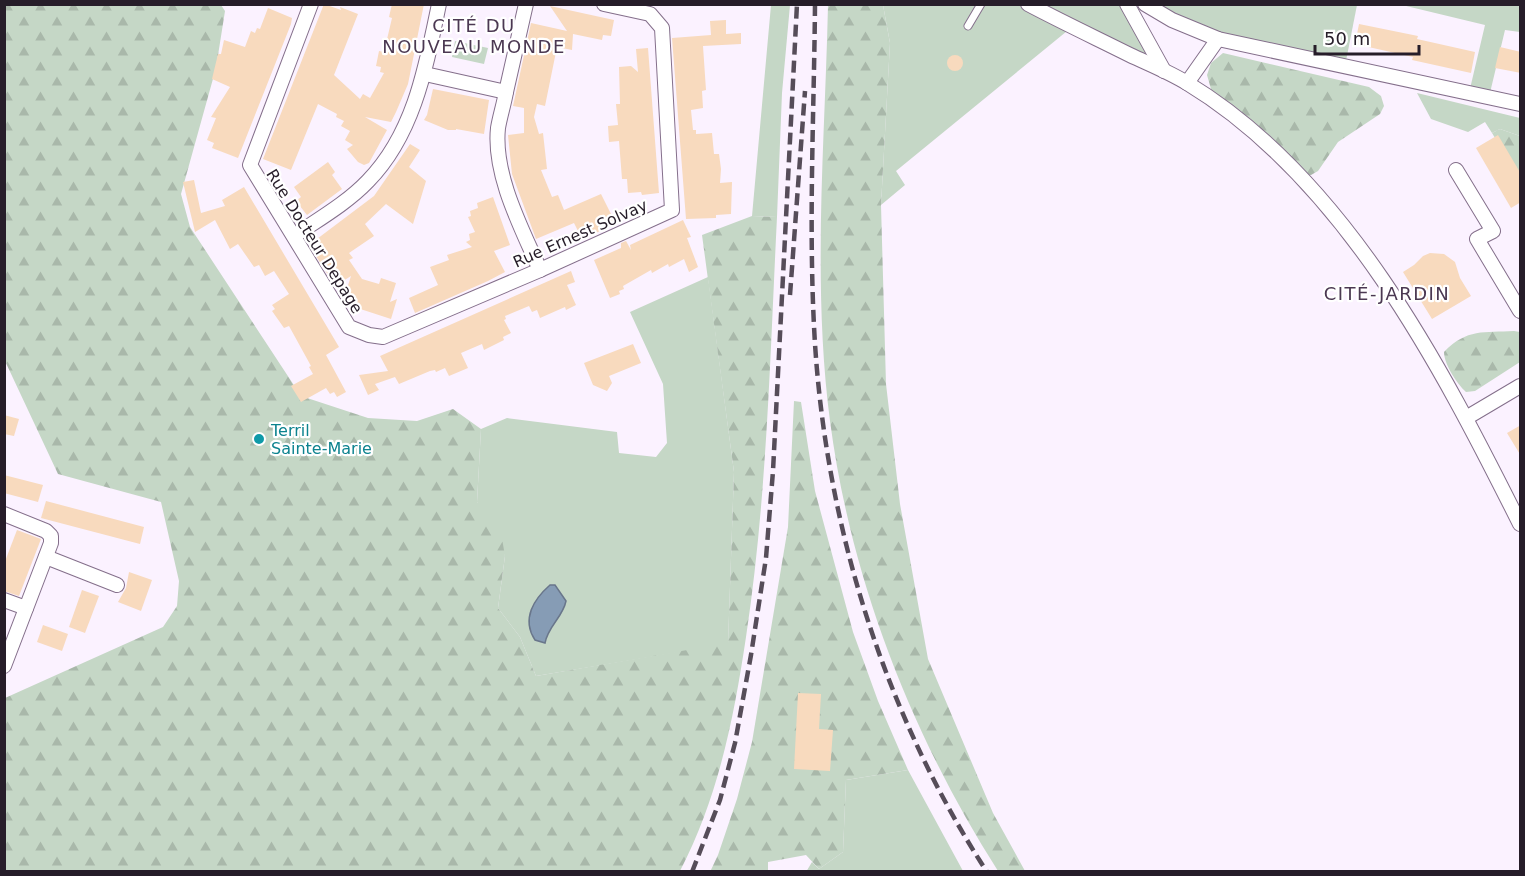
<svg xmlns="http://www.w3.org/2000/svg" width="1525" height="876" font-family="'DejaVu Sans',sans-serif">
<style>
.grass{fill:#c5d7c6}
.forest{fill:url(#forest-firs)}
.water{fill:#869cb5;stroke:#69768b;stroke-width:1.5}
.building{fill:#f8dabe}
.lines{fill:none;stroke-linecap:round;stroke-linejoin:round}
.service-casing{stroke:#846f8b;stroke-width:9}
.minor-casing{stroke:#846f8b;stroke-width:16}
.service{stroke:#fff;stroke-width:7}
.minor{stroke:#fff;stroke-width:14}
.rail{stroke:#564d59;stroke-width:4.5;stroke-dasharray:12 6;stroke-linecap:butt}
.culture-dot{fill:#0f9aa8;stroke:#fff;stroke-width:2}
.labels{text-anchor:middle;stroke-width:4.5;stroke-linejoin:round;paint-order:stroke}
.street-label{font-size:16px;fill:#261d29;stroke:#fff}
.culture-label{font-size:16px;fill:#0d838f;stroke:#fff;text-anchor:start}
.neighbourhood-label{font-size:18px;letter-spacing:1.5px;fill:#4b3852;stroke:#fff}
</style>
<defs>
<pattern id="forest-firs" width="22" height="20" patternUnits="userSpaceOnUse" patternTransform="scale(1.5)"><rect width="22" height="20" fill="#c5d7c6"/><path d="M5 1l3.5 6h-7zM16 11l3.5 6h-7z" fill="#a9b8aa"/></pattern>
</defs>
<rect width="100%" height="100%" fill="#fbf2ff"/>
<g class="grass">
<path d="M 771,5 L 790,5 L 782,93 L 777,217 L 752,216 Z"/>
<path d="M 883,5 L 1127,5 L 1164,71 L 1072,27 L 896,171 L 905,185 L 881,205 L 890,43 Z"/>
<path d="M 1159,5 L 1357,5 L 1345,66 L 1218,39 L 1164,11 Z"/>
<path d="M 1402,5 L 1520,5 L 1520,32 L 1505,30 L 1489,97 L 1469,93 L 1485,25 Z"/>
<path d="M 455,41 L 488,48 L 484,64 L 452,57 Z"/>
<path d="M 1417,93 L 1520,118 L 1520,136 L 1500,129 L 1492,133 L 1485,122 L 1468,132 L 1431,119 Z"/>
<path d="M 708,277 L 734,472 L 728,644 L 536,676 L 520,637 L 498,608 L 505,556 L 477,502 L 481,429 L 507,418 L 617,432 L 619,453 L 656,457 L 667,443 L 663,384 L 630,312 Z"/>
<path d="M 908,770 L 963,871 L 806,872 L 812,862 L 819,869 L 843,852 L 846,780 Z"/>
</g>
<g class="forest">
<path d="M 5,5 L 221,5 L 225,11 L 216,68 L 181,194 L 190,227 L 301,396 L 368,418 L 417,421 L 453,409 L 481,429 L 477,502 L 500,527 L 505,556 L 498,608 L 520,637 L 536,676 L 728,643 L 734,472 L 702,235 L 752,216 L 777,217 C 770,357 767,498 746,637 C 734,718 718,798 680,871 L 5,871 L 5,698 L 163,627 L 177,606 L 179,581 L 161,502 L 58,474 L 5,361 Z"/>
<path d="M 828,5 L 883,5 L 890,43 L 881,205 L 886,384 L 900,504 L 928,659 L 993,813 L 1025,871 L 998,871 C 912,736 851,581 830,421 C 812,283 825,143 828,5 Z"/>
<path d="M 1223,53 L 1369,87 L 1381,96 L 1384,106 L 1380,114 L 1338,142 L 1318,171 L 1311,175 L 1297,174 L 1215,103 L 1207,75 L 1211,63 Z"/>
<path d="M 1500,129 L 1520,136 L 1520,179 L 1492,133 Z"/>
<path d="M 1514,331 L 1520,332 L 1520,362 L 1475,391 L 1466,392 C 1457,384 1444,364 1444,352 C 1467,328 1484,333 1514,331 Z"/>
<path d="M 794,401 L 801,402 L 815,491 L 853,632 L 878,701 L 908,770 L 846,780 L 843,852 L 819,869 L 806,855 L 768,862 L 768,871 L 710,872 L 718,855 L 737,799 L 752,742 L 788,527 Z"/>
</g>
<path class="water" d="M 550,585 L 555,585 L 566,601 C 563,617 548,626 545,643 L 535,640 C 521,619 534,599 550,585 Z"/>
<g class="building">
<path d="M 324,4 L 341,10 L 340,7 L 358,14 L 334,75 L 360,99 L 363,94 L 370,98 L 384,73 L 380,72 L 381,67 L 376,66 L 379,51 L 384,52 L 392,18 L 389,17 L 392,4 L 424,4 L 408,84 L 396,112 L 391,122 L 365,117 L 387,130 L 369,163 L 364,165 L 358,162 L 347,149 L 353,145 L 345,140 L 350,131 L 341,126 L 344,121 L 336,117 L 337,114 L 318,104 L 291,170 L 263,159 Z"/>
<path d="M 550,6 L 614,20 L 611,36 L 603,35 L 602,40 L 573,34 L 572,50 L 557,47 L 545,106 L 537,104 L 534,117 L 539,134 L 543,133 L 547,169 L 541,170 L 552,197 L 558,195 L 564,210 L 601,194 L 616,224 L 582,239 L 574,223 L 536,239 L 512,174 L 508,135 L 524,133 L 524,108 L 513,106 L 531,23 L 567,31 Z"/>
<path d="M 268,8 L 292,18 L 291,24 L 238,158 L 212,148 L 214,143 L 207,140 L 216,118 L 211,117 L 230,87 L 212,79 L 218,54 L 221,54 L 224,40 L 245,47 L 251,31 L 255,33 L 257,28 L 260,29 Z"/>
<path d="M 726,20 L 726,34 L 741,33 L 741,44 L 703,46 L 706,90 L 702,91 L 703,108 L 691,110 L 693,130 L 696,130 L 696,134 L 712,133 L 714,154 L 719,154 L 721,169 L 720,183 L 732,182 L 731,214 L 716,215 L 716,218 L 686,219 L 672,38 L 711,35 L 710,21 Z"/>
<path d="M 1359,24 L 1418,36 L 1417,39 L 1475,52 L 1471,73 L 1412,60 L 1413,57 L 1355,44 Z"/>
<path d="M 1500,47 L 1521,52 L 1521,73 L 1495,68 Z"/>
<path d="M 648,48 L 659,193 L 642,195 L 641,192 L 628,193 L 627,179 L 622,179 L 619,141 L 609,142 L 608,126 L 618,125 L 616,104 L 620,104 L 619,67 L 631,66 L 638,72 L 636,49 Z"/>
<circle cx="955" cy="63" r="8"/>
<path d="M 433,89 L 489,100 L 484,134 L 456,129 L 456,130 L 448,130 L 424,120 L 427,115 Z"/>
<path d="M 1498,135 L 1521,174 L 1521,202 L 1511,208 L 1476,148 Z"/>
<path d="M 410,144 L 420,150 L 409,167 L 426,181 L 413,224 L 386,204 L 365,224 L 374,236 L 349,253 L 353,258 L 349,260 L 362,279 L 379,284 L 381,278 L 396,283 L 390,302 L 397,299 L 391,319 L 345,304 L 343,301 L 351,276 L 335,286 L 309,245 L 374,196 Z"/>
<path d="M 328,162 L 335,172 L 332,175 L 342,189 L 307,215 L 296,201 L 301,197 L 294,187 Z"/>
<path d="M 194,180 L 201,213 L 225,206 L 222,200 L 244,187 L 339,347 L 326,355 L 346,392 L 337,397 L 334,392 L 330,394 L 326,388 L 301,402 L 291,386 L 313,374 L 309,367 L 311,366 L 289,326 L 284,328 L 272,311 L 275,309 L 272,305 L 289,294 L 274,271 L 265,276 L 259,265 L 254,267 L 238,244 L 230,249 L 215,220 L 195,232 L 183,182 Z"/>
<path d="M 493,197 L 510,245 L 494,251 L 505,272 L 488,281 L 415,313 L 409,298 L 438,285 L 430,267 L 449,260 L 447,255 L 472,247 L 466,242 L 470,240 L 469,234 L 475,232 L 468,217 L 471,216 L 470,211 L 478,208 L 477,203 Z"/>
<path d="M 683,220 L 691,237 L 687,238 L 698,267 L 689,272 L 684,259 L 669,267 L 668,264 L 652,273 L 651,270 L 623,286 L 624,289 L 619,291 L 620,294 L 610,298 L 594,260 L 621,248 L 621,243 L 626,241 L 631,250 L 630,245 Z"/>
<path d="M 1430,253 L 1444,254 L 1455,262 L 1460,278 L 1471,296 L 1432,319 L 1403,272 L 1414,265 L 1423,256 Z"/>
<path d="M 571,271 L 575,282 L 567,285 L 576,305 L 566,310 L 565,307 L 540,318 L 537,310 L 532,312 L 529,306 L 505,316 L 506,319 L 504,320 L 511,333 L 503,337 L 504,340 L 484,350 L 482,344 L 461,353 L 468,368 L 449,376 L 445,368 L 436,372 L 435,370 L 430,371 L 399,384 L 395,377 L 375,384 L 379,390 L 368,395 L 359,375 L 388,371 L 380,356 Z"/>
<path d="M 633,344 L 641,363 L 609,376 L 612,383 L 607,391 L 593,385 L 584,363 Z"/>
<path d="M 4,415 L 19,419 L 14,436 L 4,434 Z"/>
<path d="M 1521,425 L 1521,456 L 1507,433 Z"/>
<path d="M 4,475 L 43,485 L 38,502 L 4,493 Z"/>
<path d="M 46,501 L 144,527 L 140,544 L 41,518 Z"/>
<path d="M 17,530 L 41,539 L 19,596 L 4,591 L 4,564 Z"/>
<path d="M 129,572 L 152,580 L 141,611 L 118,602 L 126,588 Z"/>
<path d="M 82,590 L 99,596 L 85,633 L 69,627 Z"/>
<path d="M 43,625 L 68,634 L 62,651 L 37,642 Z"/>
<path d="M 798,693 L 821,694 L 819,729 L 833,730 L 830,771 L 794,769 Z"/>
</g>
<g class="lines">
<g class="service-casing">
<path id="service" d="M 968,26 L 981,4"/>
</g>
<g class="minor-casing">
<g id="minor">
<path d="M 311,4 L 250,165 L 349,327 L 369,335 L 383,337 L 540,270 L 672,210 L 662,28 L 650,14 L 604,4"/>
<path d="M 1028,4 C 1062,22 1096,38 1130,55 C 1149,64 1169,72 1187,83 C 1344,178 1441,366 1520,524"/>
<path d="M 1127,4 L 1164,71"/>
<path d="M 1145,4 L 1172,20 L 1218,39 L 1520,104"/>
<path d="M 425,74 L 506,92 L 526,4"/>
<path d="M 1187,83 L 1218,39"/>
<path d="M 506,92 C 504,104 500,116 498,128 C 493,175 522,229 540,270"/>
<path d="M 1456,170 L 1493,231 L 1477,239 L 1520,311"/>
<path d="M 294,236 C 319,219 347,203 368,181 C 414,134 426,67 439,4"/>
<path d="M 1466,418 L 1520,386"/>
<path d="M 4,514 L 46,531 L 51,536 L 51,543 L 4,666"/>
<path d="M 46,557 L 117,585"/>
<path d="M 4,600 L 26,608"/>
</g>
</g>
<use href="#service" class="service"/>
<use href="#minor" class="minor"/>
<g class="rail">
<path d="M 815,4 C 814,117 808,231 815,344 C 827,529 885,715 987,872"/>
<path d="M 790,295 L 805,91"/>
<path d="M 692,872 L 720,800 L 735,743 L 751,655 L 766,558 L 773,471 L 797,4"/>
</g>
</g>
<circle class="culture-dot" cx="259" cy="439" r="6"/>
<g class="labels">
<g class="street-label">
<text transform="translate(580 233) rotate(-24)" y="6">Rue Ernest Solvay</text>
<text transform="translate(315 241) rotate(58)" y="6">Rue Docteur Depage</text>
</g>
<g class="culture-label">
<text x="271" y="436">Terril<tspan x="271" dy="18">Sainte-Marie</tspan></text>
</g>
<g class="neighbourhood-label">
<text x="474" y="32">CITÉ DU<tspan x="474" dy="21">NOUVEAU MONDE</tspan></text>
<text x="1387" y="300">CITÉ-JARDIN</text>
</g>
</g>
<rect width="1525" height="876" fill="none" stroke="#261d29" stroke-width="12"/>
<path d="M1315 45v9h104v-9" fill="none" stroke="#261d29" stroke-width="3"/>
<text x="1324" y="45" font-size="18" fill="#261d29" stroke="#ffffff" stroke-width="4.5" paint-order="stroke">50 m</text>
</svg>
